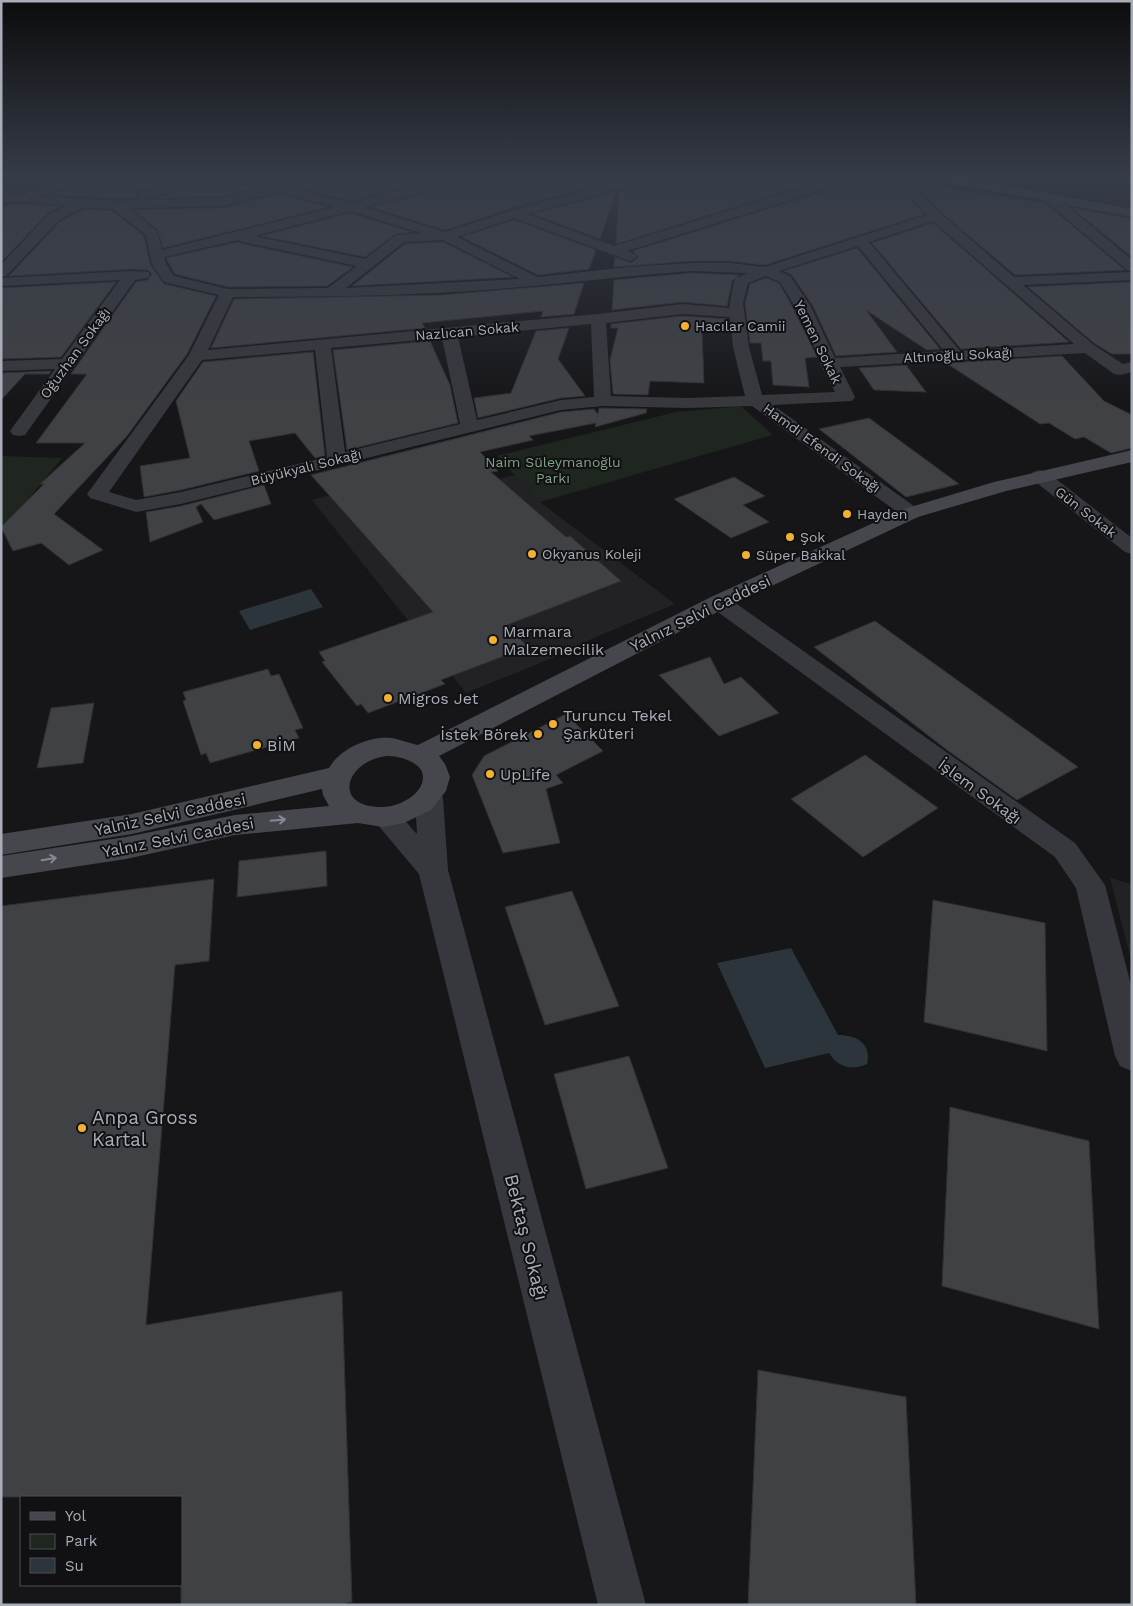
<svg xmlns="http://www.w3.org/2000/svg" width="1133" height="1606" font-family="'Work Sans',sans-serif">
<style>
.built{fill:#222225}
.green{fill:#1e261f}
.water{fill:#2c353c}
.building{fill:#404145;stroke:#303034}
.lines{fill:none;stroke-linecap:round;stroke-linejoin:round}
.street{fill:#37383d;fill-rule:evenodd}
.secondary{fill:#45474d;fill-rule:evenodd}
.oneway{stroke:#858993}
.poi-dot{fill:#f2b134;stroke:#111113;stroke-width:2}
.labels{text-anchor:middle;stroke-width:4;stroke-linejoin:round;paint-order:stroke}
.far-poi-label{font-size:14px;fill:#a8adb8;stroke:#111113;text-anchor:start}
.far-street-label{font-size:14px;fill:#a8adb8;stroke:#111113}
.far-park-label{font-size:14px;fill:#7fa381;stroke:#111113}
.street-label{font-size:16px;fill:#a8adb8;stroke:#111113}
.poi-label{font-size:16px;fill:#a8adb8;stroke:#111113;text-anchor:start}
.near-poi-label{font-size:19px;fill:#a8adb8;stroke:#111113;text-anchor:start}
.near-street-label{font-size:19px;fill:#a8adb8;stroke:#111113}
</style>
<rect width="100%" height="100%" fill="#161618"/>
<g class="built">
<path d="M 515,475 L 540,502 L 675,604 L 596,637 L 552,658 L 466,693 L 312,500 L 384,480 L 409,504 Z"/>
<path d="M 1110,878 L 1132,884 L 1132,964 Z"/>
</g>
<g class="green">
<path d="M 732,407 L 742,407 L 773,435 L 540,502 L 497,456 L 676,412 Z"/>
<path d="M 1,456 L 62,458 L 1,532 Z"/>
</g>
<g class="water">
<path d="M 311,589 L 323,607 L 250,630 L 239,611 Z"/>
<path d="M 791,948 L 838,1035 C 856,1035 872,1043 867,1064 C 851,1071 838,1067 829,1053 L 765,1068 L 717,963 Z"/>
</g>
<g class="building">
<path d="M 95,178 L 178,178 L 139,191 L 136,195 L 137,199 L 48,195 L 88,183 Z"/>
<path d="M 206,178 L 232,178 L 236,183 L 255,188 L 223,196 L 157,198 L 203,183 Z"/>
<path d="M 318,178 L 350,178 L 361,183 L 380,178 L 393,183 L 415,178 L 440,178 L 350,201 L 290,185 Z"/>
<path d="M 472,178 L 623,178 L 509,209 L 445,230 L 371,207 L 468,183 Z"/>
<path d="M 653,178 L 827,178 L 616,244 L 619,191 L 649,183 Z"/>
<path d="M 855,178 L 892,178 L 924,214 L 765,265 L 730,261 L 692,261 L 614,267 L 615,257 L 631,263 L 639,257 L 633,251 L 852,183 Z"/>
<path d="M 910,178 L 914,178 L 915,183 L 945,186 L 949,189 L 1045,203 L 1125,270 L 1015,275 L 941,212 Z"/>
<path d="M 616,192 L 600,239 L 533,214 Z"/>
<path d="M 277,194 L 328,207 L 163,248 L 158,230 L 134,210 L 223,208 Z"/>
<path d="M 12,204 L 61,206 L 48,213 L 1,262 L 1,207 Z"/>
<path d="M 1072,208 L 1132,219 L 1132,257 Z"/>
<path d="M 85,209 L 112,211 L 144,236 L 150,264 L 164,284 L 216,296 L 187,354 L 127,436 L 54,514 L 103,550 L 69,565 L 41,543 L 13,551 L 1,527 L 44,484 L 40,484 L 85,443 L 36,443 L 87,374 L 71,374 L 136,282 L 148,280 L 152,274 L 148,270 L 131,269 L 9,276 L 60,222 Z"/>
<path d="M 350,213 L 411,232 L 395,234 L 365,257 L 262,236 Z"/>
<path d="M 514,220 L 596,250 L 589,269 L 538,275 L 462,237 Z"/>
<path d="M 933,223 L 1069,342 L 961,349 L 872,243 Z"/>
<path d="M 238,242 L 243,244 L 353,267 L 327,286 L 228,287 L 175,274 L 166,258 Z"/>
<path d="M 443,242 L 513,277 L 352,286 L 405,244 Z"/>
<path d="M 857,248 L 940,349 L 927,350 L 866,310 L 897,352 L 836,356 L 813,306 L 792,275 L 784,271 Z"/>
<path d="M 692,273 L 739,275 L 732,281 L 727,306 L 682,302 L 612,310 L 614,280 Z"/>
<path d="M 766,278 L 779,283 L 793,308 L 817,357 L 805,358 L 809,387 L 773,385 L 771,361 L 763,361 L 761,343 L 750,343 L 745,303 L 750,284 Z"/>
<path d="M 116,282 L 61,357 L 1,359 L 1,288 Z"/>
<path d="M 1132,282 L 1132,354 L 1112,354 L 1095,344 L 1028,287 Z"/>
<path d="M 584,283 L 574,314 L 541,317 L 543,311 L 422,323 L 425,328 L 211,348 L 234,299 L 441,295 Z"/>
<path d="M 682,316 L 728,319 L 729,328 L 702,331 L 704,383 L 650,381 L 648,395 L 613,394 L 610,360 L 618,328 L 611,328 L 611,324 Z"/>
<path d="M 569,328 L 558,359 L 585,396 L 561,398 L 478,418 L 474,398 L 511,393 L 536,331 Z"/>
<path d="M 430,341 L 450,385 L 458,423 L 347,450 L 333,350 Z"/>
<path d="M 313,352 L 325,456 L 315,458 L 295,433 L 249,441 L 259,471 L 181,490 L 144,497 L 140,466 L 190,458 L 176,401 L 203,362 Z"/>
<path d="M 1062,356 L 1104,401 L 1132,415 L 1132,448 L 1111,453 L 1084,437 L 1075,439 L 1049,423 L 1040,424 L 946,363 Z"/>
<path d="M 906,365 L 926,392 L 874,390 L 859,368 Z"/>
<path d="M 51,371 L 49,374 L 25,374 L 1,400 L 1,373 Z"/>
<path d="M 599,408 L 647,409 L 646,413 L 595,427 L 596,423 L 529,436 L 533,440 L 480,452 L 498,471 L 491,472 L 566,537 L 570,536 L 621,581 L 507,625 L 528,647 L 441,680 L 445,684 L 368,713 L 361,704 L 357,706 L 322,662 L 325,661 L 319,652 L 433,612 L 311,475 L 561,412 L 594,409 L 598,414 Z"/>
<path d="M 869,418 L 959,484 L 906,497 L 819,429 Z"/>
<path d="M 734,477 L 765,496 L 743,505 L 769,522 L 731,538 L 674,499 Z"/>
<path d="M 264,485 L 271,504 L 214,520 L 201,504 L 196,507 L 203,522 L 150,542 L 146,512 L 181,506 Z"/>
<path d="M 875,621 L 1078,767 L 1017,800 L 947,750 L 814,647 Z"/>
<path d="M 710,657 L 724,684 L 741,677 L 779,713 L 719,736 L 659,675 Z"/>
<path d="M 268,669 L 271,676 L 279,674 L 303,728 L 295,730 L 299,738 L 210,763 L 206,753 L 201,755 L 183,701 L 186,700 L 183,692 Z"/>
<path d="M 94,703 L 83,763 L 37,768 L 51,708 Z"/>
<path d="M 566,714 L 603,751 L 556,775 L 563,783 L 546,789 L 560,843 L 503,853 L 472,775 L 484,756 Z"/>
<path d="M 865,755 L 938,808 L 863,857 L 791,799 Z"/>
<path d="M 326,851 L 327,886 L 237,897 L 239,861 Z"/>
<path d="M 214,879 L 209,961 L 175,965 L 146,1325 L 342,1291 L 352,1602 L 337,1605 L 181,1605 L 181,1497 L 1,1497 L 1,906 Z"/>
<path d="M 572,891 L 619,1006 L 545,1025 L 505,907 Z"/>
<path d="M 933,900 L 1045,923 L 1047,1051 L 924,1022 Z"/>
<path d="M 629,1056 L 668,1168 L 586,1189 L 554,1074 Z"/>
<path d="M 950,1107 L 1089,1141 L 1099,1329 L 942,1286 Z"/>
<path d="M 758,1370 L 906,1397 L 916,1605 L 748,1605 Z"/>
</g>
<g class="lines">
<g class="street">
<path d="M 70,178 L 89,178 L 87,181 L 38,196 L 116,201 L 223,198 L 263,188 L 236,181 L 234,178 L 255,178 L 350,203 L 449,178 L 470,178 L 468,181 L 364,207 L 445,232 L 510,211 L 631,178 L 651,178 L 649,181 L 527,214 L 614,246 L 834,178 L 853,178 L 851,181 L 627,251 L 635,254 L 637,257 L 630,261 L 514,218 L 457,237 L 538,277 L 628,267 L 692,263 L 730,263 L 765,267 L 927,215 L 894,178 L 907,178 L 940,213 L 1014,277 L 1132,272 L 1132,280 L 1023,285 L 1094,345 L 1123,364 L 1132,362 L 1132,372 L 1120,375 L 1114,374 L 1085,353 L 840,367 L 855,397 L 852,401 L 773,405 L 918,509 L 921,513 L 918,517 L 911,519 L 904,517 L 752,406 L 687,408 L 603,406 L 561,410 L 181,504 L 136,512 L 90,498 L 87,494 L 189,355 L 219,295 L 164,282 L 152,264 L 146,235 L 113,209 L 85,207 L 59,220 L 6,276 L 1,277 L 1,265 L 49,214 L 68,205 L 1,201 L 1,193 L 26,195 L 27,191 ZM 277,192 L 336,207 L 162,250 L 157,231 L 129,208 L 223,206 ZM 350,211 L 421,233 L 396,235 L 365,259 L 254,236 ZM 933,221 L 1074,344 L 960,351 L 869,242 ZM 238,240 L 243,242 L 357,266 L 328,288 L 228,289 L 174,276 L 166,264 L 164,257 ZM 443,240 L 520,279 L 346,288 L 404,242 ZM 858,246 L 944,351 L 835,358 L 811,307 L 790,276 L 779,271 ZM 692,271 L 748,273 L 736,278 L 734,281 L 729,308 L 682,304 L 598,314 L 208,350 L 233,297 C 326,297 418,296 510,288 C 571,283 631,275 692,271 ZM 766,276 L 780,282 L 795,307 L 821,361 L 820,363 L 835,392 L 762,395 L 749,347 L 743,303 L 748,283 ZM 682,314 L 730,317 L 733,347 L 745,396 L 687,398 L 611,396 L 606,323 ZM 591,324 L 594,397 L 561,400 L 477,420 L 458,337 ZM 442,338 L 460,424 L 345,452 L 331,348 ZM 315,350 L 327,457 L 181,492 L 136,500 L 109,492 L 202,360 Z"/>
<path d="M 185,178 L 204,178 L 202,181 L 148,199 L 140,199 L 138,196 L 140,193 Z"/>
<path d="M 1051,195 L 1055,196 L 1132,260 L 1132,271 L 1127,270 L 1047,202 L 1045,199 L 1047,196 Z"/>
<path d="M 131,271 L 148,272 L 150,275 L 148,278 L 135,280 L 25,435 L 19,436 L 13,435 L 10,431 L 55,369 L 1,371 L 1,361 L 62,359 L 120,280 L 1,286 L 1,278 Z"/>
<path d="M 1040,470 L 1047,472 L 1132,538 L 1132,554 L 1125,552 L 1033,480 L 1030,476 L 1033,472 Z"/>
<path d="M 719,595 L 727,597 L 1075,843 L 1105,885 L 1132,989 L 1132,1071 L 1120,1066 L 1115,1056 L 1076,888 L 1055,857 L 711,607 L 708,602 L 711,597 Z"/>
<path d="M 429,788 L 439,791 L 443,798 L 448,870 L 646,1605 L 598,1605 L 419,874 L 372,818 L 376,811 C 396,805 404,820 417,834 L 415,798 L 419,791 Z"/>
</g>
<g class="secondary">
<path d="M 939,178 L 964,178 L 1132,209 L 1132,217 L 945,182 Z"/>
<path d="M 1122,178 L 1132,178 L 1132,183 Z"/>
<path d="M 1132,450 L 1132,462 L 1006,491 L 918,517 L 727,607 L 439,756 L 445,764 L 450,777 L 446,791 L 431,810 L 404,823 L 383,827 L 358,823 L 235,835 L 126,859 L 1,878 L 1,856 L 126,837 L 235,815 L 329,806 L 323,795 L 322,789 L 132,834 L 1,855 L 1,834 L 132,814 L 329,768 C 340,749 368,736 391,738 C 399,739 409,743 418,745 L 711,597 L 904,509 L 994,482 ZM 386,756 C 398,755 423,762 423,777 C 423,795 398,807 383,807 C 332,808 344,762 386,756 Z"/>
</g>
</g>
<defs><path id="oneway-shaft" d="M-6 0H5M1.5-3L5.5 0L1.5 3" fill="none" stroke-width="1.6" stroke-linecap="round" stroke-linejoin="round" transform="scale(1.25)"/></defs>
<g class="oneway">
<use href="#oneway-shaft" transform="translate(278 820) rotate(-5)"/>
<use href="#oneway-shaft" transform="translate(49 859) rotate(-9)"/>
</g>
<linearGradient id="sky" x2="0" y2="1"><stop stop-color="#0c0c0d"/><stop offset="0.44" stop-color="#363c48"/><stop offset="1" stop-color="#363c48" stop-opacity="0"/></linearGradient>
<rect width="1133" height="403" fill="url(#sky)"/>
<g class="poi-dot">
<circle cx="685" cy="326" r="5"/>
<circle cx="847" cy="514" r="5"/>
<circle cx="790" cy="537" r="5"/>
<circle cx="532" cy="554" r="5"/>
<circle cx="746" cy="555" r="5"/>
<circle cx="493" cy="640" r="5"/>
<circle cx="388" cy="698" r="5"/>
<circle cx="553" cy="724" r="5"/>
<circle cx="538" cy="734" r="5"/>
<circle cx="257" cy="745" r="5"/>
<circle cx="490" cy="774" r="5"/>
<circle cx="82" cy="1128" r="5"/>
</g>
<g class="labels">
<g class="far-poi-label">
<text x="695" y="331">Hacılar Camii</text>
<text x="857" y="519">Hayden</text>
<text x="800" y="542">Şok</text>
<text x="542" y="559">Okyanus Koleji</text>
<text x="756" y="560">Süper Bakkal</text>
</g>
<g class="far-street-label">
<text transform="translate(467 331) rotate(-5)" y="5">Nazlıcan Sokak</text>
<text transform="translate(818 342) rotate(64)" y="5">Yemen Sokak</text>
<text transform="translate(75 353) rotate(-54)" y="5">Oğuzhan Sokağı</text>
<text transform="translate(958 355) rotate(-3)" y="5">Altınoğlu Sokağı</text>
<text transform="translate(822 448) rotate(36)" y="5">Hamdi Efendi Sokağı</text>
<text transform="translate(306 467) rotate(-14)" y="5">Büyükyalı Sokağı</text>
<text transform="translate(1086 512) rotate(38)" y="5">Gün Sokak</text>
</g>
<g class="far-park-label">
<text x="553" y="467">Naim Süleymanoğlu<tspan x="553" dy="16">Parkı</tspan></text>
</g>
<g class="street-label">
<text transform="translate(700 613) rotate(-26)" y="6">Yalnız Selvi Caddesi</text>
<text transform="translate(980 791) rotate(36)" y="6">İşlem Sokağı</text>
<text transform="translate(170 814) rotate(-12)" y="6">Yalniz Selvi Caddesi</text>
<text transform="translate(178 837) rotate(-11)" y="6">Yalnız Selvi Caddesi</text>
</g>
<g class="poi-label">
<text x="503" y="637">Marmara<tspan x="503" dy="18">Malzemecilik</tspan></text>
<text x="398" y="704">Migros Jet</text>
<text x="563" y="721">Turuncu Tekel<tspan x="563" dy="18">Şarküteri</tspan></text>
<text x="528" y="740" text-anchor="end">İstek Börek</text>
<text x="267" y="751">BİM</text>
<text x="500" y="780">UpLife</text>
</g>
<g class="near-poi-label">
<text x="92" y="1124">Anpa Gross<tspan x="92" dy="22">Kartal</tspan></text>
</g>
<g class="near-street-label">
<text transform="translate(527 1237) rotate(76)" y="7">Bektaş Sokağı</text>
</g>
</g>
<rect width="1133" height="1606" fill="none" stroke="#a8adb8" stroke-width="5"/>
<rect x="20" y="1496" width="162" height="90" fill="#111113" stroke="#4d4f55"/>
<rect x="30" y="1512" width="25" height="8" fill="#45474d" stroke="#4d4f55"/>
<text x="65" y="1521" font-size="15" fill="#a8adb8">Yol</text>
<rect x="30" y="1534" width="25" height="15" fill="#1e261f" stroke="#4d4f55"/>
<text x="65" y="1546" font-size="15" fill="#a8adb8">Park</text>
<rect x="30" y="1558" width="25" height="15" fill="#2c353c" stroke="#4d4f55"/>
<text x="65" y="1571" font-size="15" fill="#a8adb8">Su</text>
</svg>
